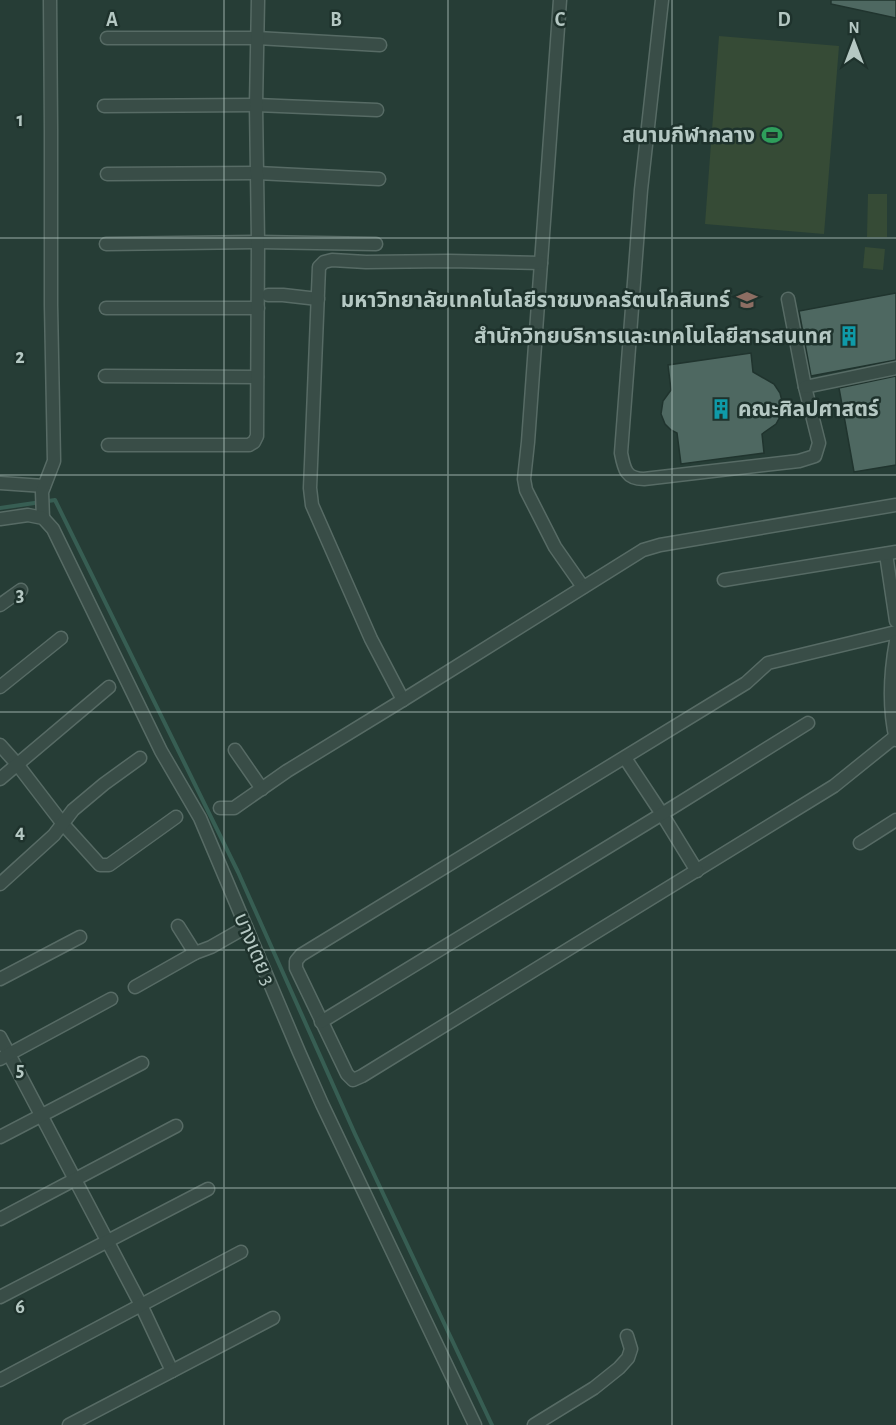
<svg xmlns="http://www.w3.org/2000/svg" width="896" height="1425" font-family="'Alegreya Sans','Noto Sans Thai',sans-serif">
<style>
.green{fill:#364b36}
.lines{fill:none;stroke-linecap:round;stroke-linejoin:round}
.stream{stroke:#375e53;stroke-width:4}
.building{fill:#4e6861;stroke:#20342e;stroke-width:1.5}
.minor-casing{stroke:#576b65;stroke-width:15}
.minor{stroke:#394d47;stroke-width:12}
.grid{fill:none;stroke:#b5c8c3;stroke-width:1.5;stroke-opacity:0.55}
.labels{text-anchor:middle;stroke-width:5;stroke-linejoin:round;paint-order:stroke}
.poi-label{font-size:21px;font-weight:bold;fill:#b5c8c3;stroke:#1e322c;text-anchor:end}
.street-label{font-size:21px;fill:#b5c8c3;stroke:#1e322c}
.grid-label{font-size:20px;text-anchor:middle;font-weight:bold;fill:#b5c8c3;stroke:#1e322c;stroke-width:5;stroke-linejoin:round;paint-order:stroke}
</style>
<rect width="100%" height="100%" fill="#263d36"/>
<g class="green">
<path d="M 719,36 L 839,46 L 824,234 L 705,224 Z"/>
<path d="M 868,194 L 887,194 L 887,237 L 867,237 Z"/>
<path d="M 865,247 L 885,249 L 883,270 L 863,268 Z"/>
</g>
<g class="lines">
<path class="stream" d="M 0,508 L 55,500 L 238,872 L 355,1134 L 492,1425"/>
</g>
<g class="building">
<path d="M 831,0 L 896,0 L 896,18 L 831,4 Z"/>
<path d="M 896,293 L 896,360 L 811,376 L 799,311 Z"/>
<path d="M 751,353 L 753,372 L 774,384 L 780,393 L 782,401 L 781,415 L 776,424 L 762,434 L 764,453 L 681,464 L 677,433 L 671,430 L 665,424 L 661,414 L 663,401 L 671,390 L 668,365 Z"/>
<path d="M 896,376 L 896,465 L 854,472 L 839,388 Z"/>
</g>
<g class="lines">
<g class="minor-casing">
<g id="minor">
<path d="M 560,0 L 528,442 L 524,479 L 526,490 L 555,547 L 583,587"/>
<path d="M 662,0 L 641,190 L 621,453 C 624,469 626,479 644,479 L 799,461 L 815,456 L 819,443 L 805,387 L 788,299"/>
<path d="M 107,38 L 257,38 L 380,45"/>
<path d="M 104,106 L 256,105 L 377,110"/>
<path d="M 107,174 L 257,173 L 379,179"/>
<path d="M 106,244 L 258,242 L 376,244"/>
<path d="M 268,295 L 283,295 L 318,299"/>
<path d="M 106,308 L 258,308"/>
<path d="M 105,376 L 257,377"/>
<path d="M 805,387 L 896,368"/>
<path d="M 108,445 L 249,445 L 254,442 L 257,436 L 258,242 L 256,105 L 258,0"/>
<path d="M 0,483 L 44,486"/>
<path d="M 43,518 L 42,492 L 54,461 L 51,305 L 51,130 L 50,0"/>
<path d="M 0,519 L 28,515 L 43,518 L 53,529 L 161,751 L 200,818 L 299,1052 L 322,1104 L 475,1425"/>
<path d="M 886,554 L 896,621"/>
<path d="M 724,580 L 896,552"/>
<path d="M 0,605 L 21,590"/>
<path d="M 896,632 L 768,663 L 746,683 L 301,955 L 296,961 L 296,968 L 347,1074 L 353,1080 L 362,1076 L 834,786 L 896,736"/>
<path d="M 896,641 C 890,674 888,706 896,740"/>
<path d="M 0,687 L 61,638"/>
<path d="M 403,700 L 371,639 L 312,505 L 310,488 L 311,464 L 319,267 L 324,262 L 332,260 L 366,262 L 449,261 L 541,263"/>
<path d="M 0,745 L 17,764 L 63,824 L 100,865 L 109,865 L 176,817"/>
<path d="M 235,750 L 262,789"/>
<path d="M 625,758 L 662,814 L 697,871"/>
<path d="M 0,779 L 109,687"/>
<path d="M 220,808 L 234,808 L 287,771 L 403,700 L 643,550 L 660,545 L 896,505"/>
<path d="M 860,843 L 896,820"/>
<path d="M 0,884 L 54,835 L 73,810 L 104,784 L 140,758"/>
<path d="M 178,926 L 195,953"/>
<path d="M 0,979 L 80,937"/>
<path d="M 135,987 L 195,953 L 211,947 L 246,927"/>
<path d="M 321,1022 L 662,814 L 808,723"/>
<path d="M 0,1037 L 141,1305 L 172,1371"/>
<path d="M 0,1059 L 111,999"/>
<path d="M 0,1137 L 142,1063"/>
<path d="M 0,1219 L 176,1126"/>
<path d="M 0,1297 L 208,1189"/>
<path d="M 0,1380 L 241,1252"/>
<path d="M 69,1425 L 273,1318"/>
<path d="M 534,1425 L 594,1388 L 619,1368 L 628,1358 L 631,1349 L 627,1336"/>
</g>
</g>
<use href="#minor" class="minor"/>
</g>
<path class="grid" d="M 224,0 L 224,1425M 448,0 L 448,1425M 672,0 L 672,1425M 0,238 L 896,238M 0,475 L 896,475M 0,712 L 896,712M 0,950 L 896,950M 0,1188 L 896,1188"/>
<defs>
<g id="stadium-bare" transform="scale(1.62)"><path d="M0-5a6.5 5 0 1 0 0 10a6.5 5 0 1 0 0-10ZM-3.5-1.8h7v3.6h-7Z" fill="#2e9e5b" stroke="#1e322c" stroke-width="2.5" paint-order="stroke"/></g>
<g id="university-bare" transform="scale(1.62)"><path d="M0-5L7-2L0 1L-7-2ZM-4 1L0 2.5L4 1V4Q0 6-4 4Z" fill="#8d6e63" stroke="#1e322c" stroke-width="2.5" paint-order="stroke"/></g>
<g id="building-bare" transform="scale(1.62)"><path d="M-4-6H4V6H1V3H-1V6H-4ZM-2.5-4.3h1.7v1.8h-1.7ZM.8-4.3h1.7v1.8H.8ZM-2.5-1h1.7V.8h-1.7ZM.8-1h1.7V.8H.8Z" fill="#0f9aa8" stroke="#1e322c" stroke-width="2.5" paint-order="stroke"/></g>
</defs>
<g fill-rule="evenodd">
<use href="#stadium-bare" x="772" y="135"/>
<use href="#university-bare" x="747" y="300"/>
<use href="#building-bare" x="849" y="336"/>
<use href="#building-bare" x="721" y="409"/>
</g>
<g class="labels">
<g class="poi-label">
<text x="755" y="142">สนามกีฬากลาง</text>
<text x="730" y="307">มหาวิทยาลัยเทคโนโลยีราชมงคลรัตนโกสินทร์</text>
<text x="832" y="343">สำนักวิทยบริการและเทคโนโลยีสารสนเทศ</text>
<text x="738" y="416" text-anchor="start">คณะศิลปศาสตร์</text>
</g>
<g class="street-label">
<text transform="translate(255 949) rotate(67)" y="7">บางเตย 3</text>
</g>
</g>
<g class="grid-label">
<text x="112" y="26">A</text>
<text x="336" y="26">B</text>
<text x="560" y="26">C</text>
<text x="784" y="26">D</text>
<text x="20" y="126">1</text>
<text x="20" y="363">2</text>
<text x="20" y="601">3</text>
<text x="20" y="838">4</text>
<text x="20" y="1076">5</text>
<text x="20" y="1313">6</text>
</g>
<g transform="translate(854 42)" stroke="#1e322c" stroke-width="4.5" paint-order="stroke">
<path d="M0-4.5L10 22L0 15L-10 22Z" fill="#b5c8c3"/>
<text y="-9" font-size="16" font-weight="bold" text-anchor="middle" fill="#b5c8c3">N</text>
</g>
</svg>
